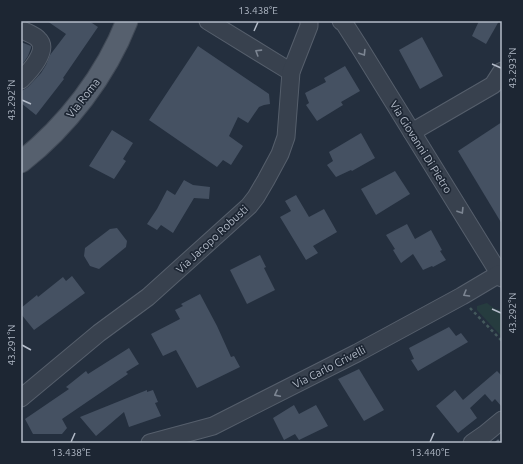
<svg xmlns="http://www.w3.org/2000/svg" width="523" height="464" font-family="Ubuntu,sans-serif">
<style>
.green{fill:#263c3f}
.building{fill:#455162}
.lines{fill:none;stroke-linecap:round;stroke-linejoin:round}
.minor-casing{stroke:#565f6c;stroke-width:19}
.major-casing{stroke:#414a57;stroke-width:23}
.path{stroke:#44595c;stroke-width:2.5;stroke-dasharray:3 3;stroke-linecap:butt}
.minor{stroke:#38414e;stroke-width:17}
.major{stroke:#56606e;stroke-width:21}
.rail{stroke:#5a6575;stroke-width:3;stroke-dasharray:4 4;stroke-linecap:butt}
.oneway{stroke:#7c8592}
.ticks{fill:none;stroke:#b4bcc9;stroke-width:1.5}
.labels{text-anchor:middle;stroke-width:3.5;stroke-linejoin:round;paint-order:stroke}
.street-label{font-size:11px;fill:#b4bcc9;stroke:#1d2633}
.neatline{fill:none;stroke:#b4bcc9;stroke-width:1.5}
.ticks-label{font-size:10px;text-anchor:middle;fill:#b4bcc9}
</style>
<rect width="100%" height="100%" fill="#242f3e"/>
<path class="green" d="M 487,303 L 495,309 L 502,310 L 502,337 L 477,310 L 477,306 Z"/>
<g class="building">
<path d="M 47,21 L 89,21 L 98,27 L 63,78 L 64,79 L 36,115 L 21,103 L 21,92 L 23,90 L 28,87 L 41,73 L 46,65 L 50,55 L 66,34 Z"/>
<path d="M 479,21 L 499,21 L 486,44 L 472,36 Z"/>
<path d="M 422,37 L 443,76 L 420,89 L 399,50 Z"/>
<path d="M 21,42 L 31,46 L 31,48 L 28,56 L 22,65 Z"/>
<path d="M 198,46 L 269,94 L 270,104 L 264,105 L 259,107 L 248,123 L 238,117 L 229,136 L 243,146 L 231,165 L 223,160 L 217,167 L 149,120 Z"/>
<path d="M 345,66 L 360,91 L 341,102 L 343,105 L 317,121 L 306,105 L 309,103 L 305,93 L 326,82 L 324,78 Z"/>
<path d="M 502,122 L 502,224 L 458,151 Z"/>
<path d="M 112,130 L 133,143 L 123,159 L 126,161 L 114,179 L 89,166 Z"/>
<path d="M 361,133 L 375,158 L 352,171 L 351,170 L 336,177 L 327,165 L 333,161 L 329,152 Z"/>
<path d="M 395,171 L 410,194 L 376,215 L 361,189 Z"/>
<path d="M 184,180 L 193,185 L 210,187 L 209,199 L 194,198 L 173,233 L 161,225 L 157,230 L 147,224 L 157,209 L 167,190 L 175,195 Z"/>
<path d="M 296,195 L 309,217 L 324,209 L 337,232 L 313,246 L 318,253 L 306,260 L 280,217 L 291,211 L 285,201 Z"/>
<path d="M 407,224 L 415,239 L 431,230 L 442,250 L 440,251 L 446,260 L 433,267 L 432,266 L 423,270 L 413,254 L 401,263 L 393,250 L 395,249 L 386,235 Z"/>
<path d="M 117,228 L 127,241 L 126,247 L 99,269 L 90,266 L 84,256 L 85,248 L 110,229 Z"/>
<path d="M 260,255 L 266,267 L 264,268 L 275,290 L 247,304 L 230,270 Z"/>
<path d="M 72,276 L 85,293 L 34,330 L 21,314 L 21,308 L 37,295 L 38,297 L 63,277 L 66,281 Z"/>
<path d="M 200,294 L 217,326 L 231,357 L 234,356 L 240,367 L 197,388 L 176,350 L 163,356 L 151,334 L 180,319 L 175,310 L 183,306 L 181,304 Z"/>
<path d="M 449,327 L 456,336 L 461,333 L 468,342 L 418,371 L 411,360 L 414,359 L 409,348 Z"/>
<path d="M 129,348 L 139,364 L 126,372 L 128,374 L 62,419 L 67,428 L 62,434 L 33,434 L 25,419 L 69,389 L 66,387 L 86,371 L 88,374 Z"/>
<path d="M 359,369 L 384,410 L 364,421 L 338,379 Z"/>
<path d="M 497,371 L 502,376 L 502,407 L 495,399 L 492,402 L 485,394 L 470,408 L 477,418 L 458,433 L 436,406 L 455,390 L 463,400 Z"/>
<path d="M 147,390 L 147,392 L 153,390 L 158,402 L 155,403 L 161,416 L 129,427 L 124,412 L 96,436 L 80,417 Z"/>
<path d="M 294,405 L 299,414 L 316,405 L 328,426 L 299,440 L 295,434 L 284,440 L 273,418 Z"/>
</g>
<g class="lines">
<g class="minor-casing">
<g id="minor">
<path d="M 208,21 L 291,72"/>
<path d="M 341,21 L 344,23 L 360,48 L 502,278"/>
<path d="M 21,29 C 25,32 35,35 38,39 C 50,50 29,72 21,80"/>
<path d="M 412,132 L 493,85 L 502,71"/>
<path d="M 21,398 L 99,333 L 148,297 L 249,206 L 256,197 L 266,180 L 280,154 L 286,137 L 291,72 L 309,26 L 309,21"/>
<path d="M 150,443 L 213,426 L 357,353 L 462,296 L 499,274"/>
<path d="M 472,443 L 485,434 L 502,420"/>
</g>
</g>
<g class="major-casing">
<path id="major" d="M 21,162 C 67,126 106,75 127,21"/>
</g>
<path class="path" d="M 470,308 L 502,341"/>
<use href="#minor" class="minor"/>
<use href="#major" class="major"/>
<path class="rail" d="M 496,443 L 502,438"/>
</g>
<defs><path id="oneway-chevron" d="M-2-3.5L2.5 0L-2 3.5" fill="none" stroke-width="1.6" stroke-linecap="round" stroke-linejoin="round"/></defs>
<g class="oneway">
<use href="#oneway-chevron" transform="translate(258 52) rotate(-148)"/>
<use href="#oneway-chevron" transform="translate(363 53) rotate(58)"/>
<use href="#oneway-chevron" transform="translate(461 211) rotate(58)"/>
<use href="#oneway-chevron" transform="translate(466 294) rotate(150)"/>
<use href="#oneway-chevron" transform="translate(277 394) rotate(153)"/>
</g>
<path class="ticks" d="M 254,31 L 258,22M 492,64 L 501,68M 22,100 L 31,104M 492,309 L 501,313M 22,345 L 31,350M 71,442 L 75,433M 430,442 L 434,433"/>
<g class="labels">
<g class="street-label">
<text transform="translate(83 98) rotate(-52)" y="4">Via Roma</text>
<text transform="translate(421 147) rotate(58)" y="4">Via Giovanni Di Pietro</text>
<text transform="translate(212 239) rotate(-43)" y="4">Via Jacopo Robusti</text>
<text transform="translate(329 367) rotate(-27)" y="4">Via Carlo Crivelli</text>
</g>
</g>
<rect width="523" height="464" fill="none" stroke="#1d2633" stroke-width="44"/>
<rect x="22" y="22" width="479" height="420" class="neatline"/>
<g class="ticks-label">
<text x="258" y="14">13.438°E</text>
<text transform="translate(512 68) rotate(-90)" y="4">43.293°N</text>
<text transform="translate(11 100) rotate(-90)" y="4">43.292°N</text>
<text transform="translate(512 313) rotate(-90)" y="4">43.292°N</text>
<text transform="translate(11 345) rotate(-90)" y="4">43.291°N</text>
<text x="71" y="456">13.438°E</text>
<text x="430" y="456">13.440°E</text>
</g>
</svg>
